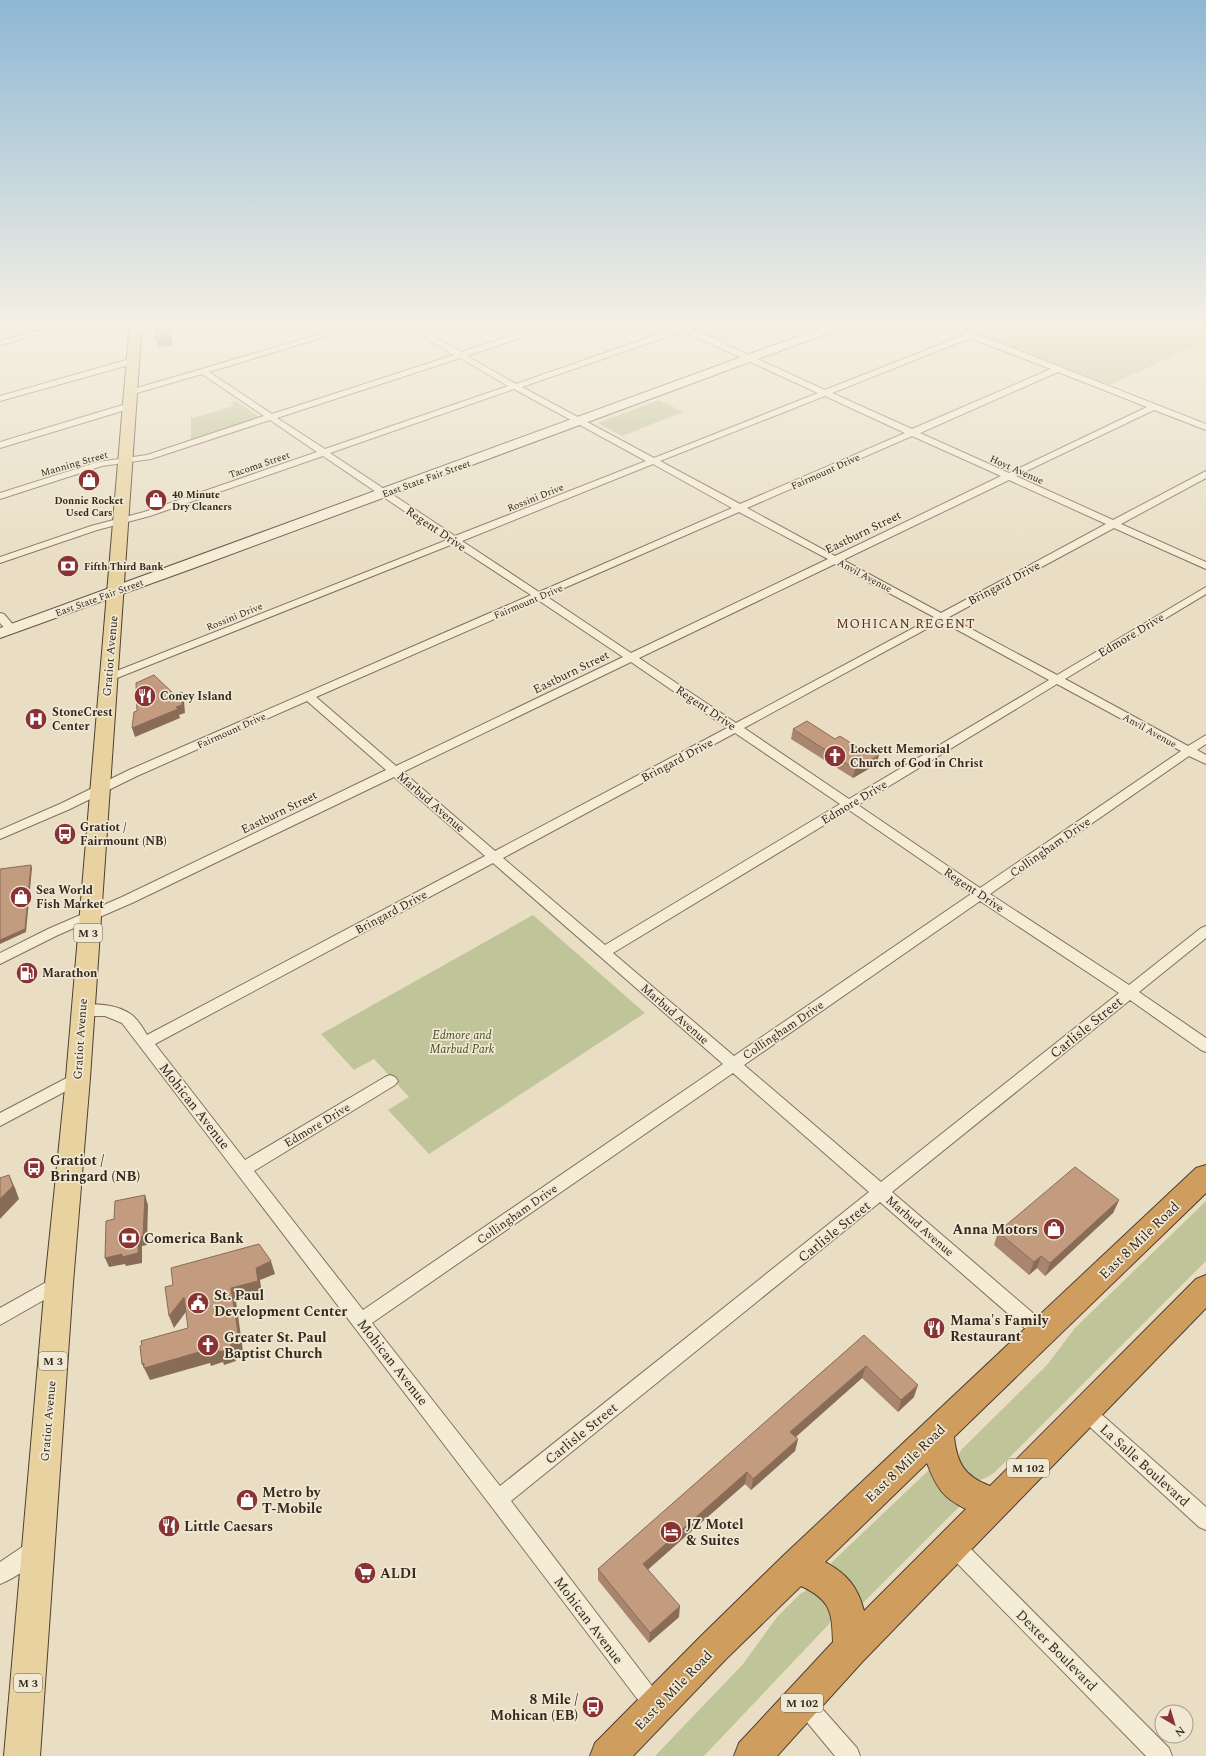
<svg xmlns="http://www.w3.org/2000/svg" width="1206" height="1756" font-family="Spectral,serif">
<style>
.green{fill:#c0c599}
.lines{fill:none;stroke-linecap:round;stroke-linejoin:round}
.street-casing{stroke:#81705d;stroke-width:2}
.secondary-casing{stroke:#635240;stroke-width:2}
.primary-casing{stroke:#503f30;stroke-width:2}
.highway-casing{stroke:#503f30;stroke-width:2}
.street{fill:#f5ecd6;fill-rule:evenodd}
.secondary{fill:#f5ecd6;fill-rule:evenodd}
.primary{fill:#e8d2a0;fill-rule:evenodd}
.highway{fill:#cf9e5e;fill-rule:evenodd}
.wall{fill:#a8856c}
.shaded-wall{fill:#886c58}
.building{fill:#c39b7e;stroke:#886c58}
.labels{text-anchor:middle;stroke-width:3.5;stroke-linejoin:round;paint-order:stroke}
.far-street-label{font-size:10px;fill:#33291f;stroke:#f1e8d3}
.far-poi-label{font-size:10px;font-weight:bold;fill:#33291f;stroke:#f1e8d3;text-anchor:start}
.shield{fill:#f1e8d3;stroke:#6c6255;stroke-width:1}
.shield-label{font-size:11px;font-weight:bold;fill:#33291f}
.street-label{font-size:12px;fill:#33291f;stroke:#f1e8d3}
.poi-label{font-size:12px;font-weight:bold;fill:#33291f;stroke:#f1e8d3;text-anchor:start}
.park-label{font-size:12px;font-style:italic;fill:#444d28;stroke:#f1e8d3}
.neighbourhood-label{font-size:13px;letter-spacing:1px;fill:#5b2f23;stroke:#f1e8d3}
.near-street-label{font-size:14px;fill:#33291f;stroke:#f1e8d3}
.near-poi-label{font-size:14px;font-weight:bold;fill:#33291f;stroke:#f1e8d3;text-anchor:start}
</style>
<rect width="100%" height="100%" fill="#e9dec4"/>
<g class="green">
<path d="M 723,321 L 771,321 L 744,331 Z"/>
<path d="M 945,321 L 1178,321 L 1206,331 L 1206,341 L 1110,385 Z"/>
<path d="M 713,324 L 737,334 L 719,341 L 694,330 Z"/>
<path d="M 659,400 L 683,412 L 622,436 L 598,423 Z"/>
<path d="M 236,401 L 259,417 L 191,439 L 191,417 L 193,418 L 234,406 L 231,403 Z"/>
<path d="M 533,915 L 645,1013 L 429,1154 L 388,1110 L 409,1097 L 374,1059 L 354,1070 L 321,1034 Z"/>
<path d="M 1206,1201 L 1206,1261 L 995,1472 C 973,1488 967,1479 958,1457 L 961,1450 L 1047,1365 L 1075,1328 Z"/>
<path d="M 931,1468 L 961,1505 L 863,1603 L 831,1563 Z"/>
<path d="M 807,1590 L 813,1590 L 824,1594 L 833,1617 L 829,1624 L 704,1756 L 655,1756 L 743,1664 L 777,1617 L 800,1594 Z"/>
</g>
<g class="lines">
<g class="street-casing">
<g id="street">
<path d="M 72,321 L 86,321 L 0,345 L 0,341 Z"/>
<path d="M 197,321 L 210,321 L 189,328 L 135,332 L 131,330 L 135,328 L 188,324 Z"/>
<path d="M 364,321 L 377,321 L 209,372 L 272,414 L 454,355 L 397,321 L 407,321 L 461,352 L 557,321 L 570,321 L 467,356 L 516,384 L 676,328 L 663,321 L 674,321 L 683,326 L 696,321 L 708,321 L 690,328 L 825,390 L 964,335 L 931,321 L 943,321 L 1206,424 L 1206,430 L 1154,410 L 1016,476 L 1113,520 L 1206,471 L 1206,478 L 1121,524 L 1206,562 L 1206,569 L 1114,528 L 949,617 L 1057,675 L 1206,587 L 1206,594 L 1065,679 L 1188,746 L 1206,735 L 1206,744 L 1197,750 L 1206,755 L 1206,764 L 1189,756 L 990,894 L 1129,985 L 1201,928 L 1206,926 L 1206,938 L 1139,992 L 1206,1038 L 1206,1052 L 1201,1050 L 1130,1000 L 892,1192 L 1048,1326 L 1051,1332 L 1048,1338 L 1042,1340 L 1036,1338 L 880,1202 L 511,1501 L 662,1699 L 666,1706 L 662,1713 L 655,1717 L 648,1713 L 491,1506 L 122,1023 L 105,1016 L 82,1016 L 77,1015 L 75,1011 L 77,1007 C 93,1002 117,1004 132,1015 C 138,1020 143,1028 147,1035 L 485,856 L 394,777 L 132,903 L 58,935 L 0,964 L 0,953 L 48,929 L 122,897 L 386,770 L 307,701 L 137,776 L 70,809 L 0,839 L 0,830 L 62,803 L 129,770 L 531,595 L 453,544 L 112,680 L 104,680 L 102,678 L 104,676 L 447,540 L 323,456 L 150,516 L 97,530 L 0,563 L 0,557 L 91,526 L 144,512 L 317,452 L 270,420 L 151,459 L 102,466 L 0,499 L 0,493 L 98,462 L 147,455 L 264,416 L 202,374 L 130,395 L 126,393 L 127,391 ZM 683,331 L 818,393 L 654,458 L 522,387 ZM 970,338 L 1051,369 L 912,429 L 832,393 ZM 460,358 L 508,386 L 325,449 L 277,418 ZM 1058,372 L 1147,407 L 1009,473 L 920,433 ZM 514,389 L 646,461 L 455,536 L 330,453 ZM 825,396 L 905,433 L 740,504 L 660,461 ZM 912,436 L 1001,476 L 835,556 L 747,508 ZM 653,464 L 732,508 L 539,592 L 462,541 ZM 1009,480 L 1106,524 L 941,613 L 843,560 ZM 739,512 L 828,559 L 631,653 L 546,596 ZM 835,564 L 934,617 L 736,723 L 639,658 ZM 538,600 L 623,657 L 396,766 L 316,697 ZM 941,621 L 1049,680 L 849,799 L 744,728 ZM 631,662 L 727,728 L 495,851 L 403,772 ZM 1057,684 L 1181,751 L 980,888 L 858,805 ZM 735,733 L 840,804 L 605,945 L 503,858 ZM 849,810 L 971,894 L 734,1056 L 613,953 ZM 493,863 L 723,1064 L 363,1310 L 254,1171 L 395,1085 L 398,1081 L 395,1077 L 390,1075 L 385,1077 L 245,1160 L 155,1044 ZM 980,901 L 1119,993 L 881,1182 L 744,1065 ZM 733,1073 L 869,1192 L 500,1486 L 372,1323 Z"/>
<path d="M 130,359 L 136,359 L 137,361 L 136,363 L 0,401 L 0,396 Z"/>
<path d="M 126,404 L 129,404 L 133,406 L 132,408 L 0,448 L 0,442 Z"/>
<path d="M 0,613 L 4,614 L 15,627 L 16,629 L 15,631 L 7,631 L 0,623 Z"/>
<path d="M 78,1072 L 83,1074 L 85,1078 L 83,1082 L 0,1126 L 0,1113 Z"/>
<path d="M 59,1275 L 65,1278 L 68,1283 L 65,1288 L 0,1325 L 0,1308 Z"/>
<path d="M 1085,1402 L 1091,1405 L 1206,1507 L 1206,1530 L 1199,1527 L 1079,1417 L 1076,1411 L 1079,1405 Z"/>
<path d="M 953,1535 L 960,1538 L 1169,1748 L 1172,1756 L 1146,1756 L 946,1552 L 943,1545 L 946,1538 Z"/>
<path d="M 35,1540 L 42,1543 L 45,1550 C 40,1562 13,1579 0,1584 L 0,1562 L 28,1543 Z"/>
<path d="M 803,1691 L 810,1695 L 857,1748 L 860,1756 L 835,1756 L 796,1709 L 792,1702 L 796,1695 Z"/>
</g>
</g>
<g class="secondary-casing">
<g id="secondary">
<path d="M 840,321 L 856,321 L 855,323 L 194,568 L 0,638 L 0,628 Z"/>
<path d="M 1199,321 L 1206,321 L 1206,325 Z"/>
</g>
</g>
<g class="primary-casing">
<path id="primary" d="M 130,321 L 142,321 L 90,1078 L 73,1283 L 40,1756 L 4,1756 L 45,1283 L 66,1078 Z"/>
</g>
<g class="highway-casing">
<path id="highway" d="M 1206,1165 L 1206,1193 L 954,1437 C 957,1463 964,1476 990,1486 L 1196,1279 L 1206,1275 L 1206,1308 L 863,1661 L 777,1756 L 734,1756 L 739,1743 L 833,1642 C 832,1612 831,1600 801,1586 L 726,1659 L 633,1756 L 590,1756 L 595,1743 L 702,1635 L 784,1555 L 1196,1168 ZM 927,1463 C 936,1487 943,1498 966,1509 L 864,1611 C 858,1587 847,1574 825,1562 Z"/>
</g>
<use href="#street" class="street"/>
<use href="#secondary" class="secondary"/>
<use href="#primary" class="primary"/>
<use href="#highway" class="highway"/>
</g>
<g class="wall">
<path d="M 793,729 L 835,739 L 877,764 L 853,778 L 791,739 Z"/>
<path d="M 1119,1200 L 1113,1213 L 1045,1276 L 1037,1268 L 1029,1275 L 994,1245 L 998,1232 Z"/>
<path d="M 864,1335 L 914,1397 L 898,1412 L 862,1378 L 795,1437 L 798,1439 L 795,1451 L 751,1490 L 745,1484 L 648,1569 L 679,1617 L 649,1643 L 598,1580 L 598,1569 Z"/>
</g>
<g class="shaded-wall">
<path d="M 170,326 L 171,333 L 172,345 L 158,347 L 156,339 Z"/>
<path d="M 182,692 L 184,701 L 185,713 L 179,715 L 180,718 L 135,737 L 132,728 L 176,707 Z"/>
<path d="M 879,755 L 877,764 L 853,778 L 855,769 Z"/>
<path d="M 31,865 L 32,868 L 26,932 L 0,944 L 0,940 Z"/>
<path d="M 9,1175 L 15,1188 L 19,1199 L 0,1219 L 0,1199 Z"/>
<path d="M 145,1195 L 148,1205 L 147,1245 L 142,1246 L 142,1263 L 126,1266 L 125,1264 L 109,1267 L 105,1258 Z"/>
<path d="M 1119,1200 L 1113,1213 L 1045,1276 L 1050,1263 Z"/>
<path d="M 1041,1256 L 1037,1268 L 1029,1275 L 1034,1262 Z"/>
<path d="M 271,1261 L 275,1274 L 260,1280 L 262,1294 L 236,1301 L 243,1351 L 235,1353 L 236,1361 L 224,1365 L 223,1362 L 211,1366 L 210,1363 L 150,1380 L 142,1364 L 230,1341 L 231,1288 L 256,1268 Z"/>
<path d="M 184,1297 L 188,1309 L 174,1328 L 169,1316 Z"/>
<path d="M 866,1366 L 862,1378 L 788,1444 L 790,1432 Z"/>
<path d="M 918,1385 L 914,1397 L 898,1412 L 901,1400 Z"/>
<path d="M 798,1439 L 795,1451 L 751,1490 L 753,1479 Z"/>
<path d="M 747,1472 L 745,1484 L 643,1574 L 643,1564 Z"/>
<path d="M 680,1606 L 679,1617 L 649,1643 L 650,1633 Z"/>
</g>
<g class="building">
<path d="M 156,325 L 170,326 L 170,337 L 156,339 Z"/>
<path d="M 154,675 L 175,695 L 182,692 L 182,705 L 176,707 L 178,709 L 132,728 L 134,712 L 137,711 L 136,683 Z"/>
<path d="M 807,721 L 835,739 L 840,736 L 863,751 L 869,748 L 879,755 L 855,769 L 793,729 Z"/>
<path d="M 31,865 L 25,929 L 0,940 L 0,869 Z"/>
<path d="M 1075,1167 L 1119,1200 L 1050,1263 L 1041,1256 L 1034,1262 L 998,1232 Z"/>
<path d="M 9,1175 L 13,1186 L 0,1199 L 0,1178 Z"/>
<path d="M 145,1195 L 143,1236 L 139,1237 L 138,1253 L 122,1257 L 122,1254 L 105,1258 L 106,1221 L 114,1219 L 115,1201 Z"/>
<path d="M 259,1244 L 271,1261 L 256,1268 L 258,1281 L 231,1288 L 239,1339 L 230,1341 L 232,1349 L 219,1352 L 219,1350 L 206,1354 L 206,1350 L 144,1368 L 144,1363 L 142,1364 L 140,1346 L 142,1345 L 141,1341 L 188,1328 L 184,1297 L 169,1316 L 165,1287 L 173,1285 L 171,1268 Z"/>
<path d="M 864,1335 L 918,1385 L 901,1400 L 866,1366 L 790,1432 L 798,1439 L 753,1479 L 747,1472 L 643,1564 L 680,1606 L 650,1633 L 598,1569 Z"/>
</g>
<linearGradient id="sky" x2="0" y2="1"><stop stop-color="#8db7d4"/><stop offset="0.57" stop-color="#f5f0e4"/><stop offset="1" stop-color="#f5f0e4" stop-opacity="0"/></linearGradient>
<rect width="1206" height="567" fill="url(#sky)"/>
<defs>
<g id="shop-disc" transform="scale(1.15)"><circle r="9.5" fill="#8a3334" stroke="#f1e8d3"/><path d="M-5-2.5h2.3a2.7 3.5 0 0 1 5.4 0H5L5.5 6h-11ZM-1.5-2.5h3a1.5 2.3 0 0 0-3 0Z" fill="#fff"/></g>
<g id="bank-disc" transform="scale(1.15)"><circle r="9.5" fill="#8a3334" stroke="#f1e8d3"/><path d="M-6-4H6V4H-6ZM0-2.3a2.3 2.3 0 1 0 0 4.6a2.3 2.3 0 1 0 0-4.6Z" fill="#fff"/></g>
<g id="restaurant-disc" transform="scale(1.15)"><circle r="9.5" fill="#8a3334" stroke="#f1e8d3"/><path d="M-5-6h1v4h1v-4h1v4h1v-4h1v5L-1.5 .5V6h-2V.5L-5-1ZM5-6V6H3V1.5H1.5Q1.5-4 5-6Z" fill="#fff"/></g>
<g id="hospital-disc" transform="scale(1.15)"><circle r="9.5" fill="#8a3334" stroke="#f1e8d3"/><path d="M-5-5h3v3.5h4V-5h3V5h-3V1.5h-4V5h-3Z" fill="#fff"/></g>
<g id="church-disc" transform="scale(1.15)"><circle r="9.5" fill="#8a3334" stroke="#f1e8d3"/><path d="M-1.2-6h2.4v3.5h3.3v2.4h-3.3V6h-2.4V-.1h-3.3v-2.4h3.3Z" fill="#fff"/></g>
<g id="bus-disc" transform="scale(1.15)"><circle r="9.5" fill="#8a3334" stroke="#f1e8d3"/><path d="M-5-6H5V4H4V6H2V4H-2V6H-4V4H-5ZM-3.5-4V0h7V-4ZM-3.5 1.2v1.5H-2V1.2ZM2 1.2v1.5H3.5V1.2Z" fill="#fff"/></g>
<g id="fuel-disc" transform="scale(1.15)"><circle r="9.5" fill="#8a3334" stroke="#f1e8d3"/><path d="M-5.5-6h7V0h2V4h1.3V-2.5L3-4.5l.8-.8L6-3V5H2.5V1h-1V6h-7ZM-4.2-4.7v3.2H.2V-4.7Z" fill="#fff"/></g>
<g id="civic-disc" transform="scale(1.15)"><circle r="9.5" fill="#8a3334" stroke="#f1e8d3"/><path d="M-.6-6.5H3V-4.5H.6V-3L4-1V1h2V6H-6V1h2V-1L-.6-3ZM-1.2 2.5V6h2.4V2.5Z" fill="#fff"/></g>
<g id="hotel-disc" transform="scale(1.15)"><circle r="9.5" fill="#8a3334" stroke="#f1e8d3"/><path d="M-6-4.5h1.5V1H6V5H4.5V3h-9V5H-6ZM-4 0a1.8 1.8 0 1 1 3.6 0ZM.5 0V-2.5h3Q6-2.5 6 0Z" fill="#fff"/></g>
<g id="supermarket-disc" transform="scale(1.15)"><circle r="9.5" fill="#8a3334" stroke="#f1e8d3"/><path d="M-6-5.5h2.5l.6 2H6L4.5 2H-2.5L-4.4-4H-6ZM-1.5 3.2a1.3 1.3 0 1 0 .1 0ZM3 3.2a1.3 1.3 0 1 0 .1 0Z" fill="#fff"/></g>
</defs>
<g fill-rule="evenodd">
<use href="#shop-disc" x="89" y="480"/>
<use href="#shop-disc" x="156" y="500"/>
<use href="#bank-disc" x="68" y="566"/>
<use href="#restaurant-disc" x="145" y="696"/>
<use href="#hospital-disc" x="36" y="719"/>
<use href="#church-disc" x="835" y="756"/>
<use href="#bus-disc" x="65" y="834"/>
<use href="#shop-disc" x="21" y="897"/>
<use href="#fuel-disc" x="27" y="973"/>
<use href="#bus-disc" x="34" y="1168"/>
<use href="#shop-disc" x="1054" y="1229"/>
<use href="#bank-disc" x="129" y="1238"/>
<use href="#civic-disc" x="198" y="1303"/>
<use href="#restaurant-disc" x="934" y="1328"/>
<use href="#church-disc" x="208" y="1345"/>
<use href="#shop-disc" x="247" y="1500"/>
<use href="#restaurant-disc" x="169" y="1526"/>
<use href="#hotel-disc" x="671" y="1532"/>
<use href="#supermarket-disc" x="365" y="1573"/>
<use href="#bus-disc" x="593" y="1707"/>
</g>
<g class="labels">
<g class="far-street-label">
<text transform="translate(74 463) rotate(-16)" y="4">Manning Street</text>
<text transform="translate(259 464) rotate(-19)" y="4">Tacoma Street</text>
<text transform="translate(1017 469) rotate(24)" y="4">Hoyt Avenue</text>
<text transform="translate(825 471) rotate(-24)" y="4">Fairmount Drive</text>
<text transform="translate(426 478) rotate(-20)" y="4">East State Fair Street</text>
<text transform="translate(535 497) rotate(-22)" y="4">Rossini Drive</text>
<text transform="translate(865 575) rotate(28)" y="4">Anvil Avenue</text>
<text transform="translate(99 597) rotate(-20)" y="4">East State Fair Street</text>
<text transform="translate(528 601) rotate(-23)" y="4">Fairmount Drive</text>
<text transform="translate(234 616) rotate(-22)" y="4">Rossini Drive</text>
<text transform="translate(231 730) rotate(-24)" y="4">Fairmount Drive</text>
<text transform="translate(1150 730) rotate(29)" y="4">Anvil Avenue</text>
</g>
<g class="far-poi-label">
<text x="172" y="498">40 Minute<tspan x="172" dy="12">Dry Cleaners</tspan></text>
<text x="89" y="504" text-anchor="middle">Donnie Rocket<tspan x="89" dy="12">Used Cars</tspan></text>
<text x="84" y="570">Fifth Third Bank</text>
</g>
<g class="shield">
<rect x="74" y="924" width="28" height="18" rx="3"/>
<rect x="39" y="1352" width="28" height="18" rx="3"/>
<rect x="1007" y="1459" width="42" height="18" rx="3"/>
<rect x="14" y="1674" width="28" height="18" rx="3"/>
<rect x="781" y="1694" width="42" height="18" rx="3"/>
</g>
<g class="shield-label">
<text x="88" y="937">M 3</text>
<text x="53" y="1365">M 3</text>
<text x="1028" y="1472">M 102</text>
<text x="28" y="1687">M 3</text>
<text x="802" y="1707">M 102</text>
</g>
<g class="street-label">
<text transform="translate(436 529) rotate(34)" y="4">Regent Drive</text>
<text transform="translate(863 532) rotate(-26)" y="4">Eastburn Street</text>
<text transform="translate(1004 583) rotate(-28)" y="4">Bringard Drive</text>
<text transform="translate(1131 635) rotate(-31)" y="4">Edmore Drive</text>
<text transform="translate(110 656) rotate(-85)" y="4">Gratiot Avenue</text>
<text transform="translate(571 672) rotate(-26)" y="4">Eastburn Street</text>
<text transform="translate(706 708) rotate(34)" y="4">Regent Drive</text>
<text transform="translate(677 760) rotate(-28)" y="4">Bringard Drive</text>
<text transform="translate(431 802) rotate(41)" y="4">Marbud Avenue</text>
<text transform="translate(854 802) rotate(-31)" y="4">Edmore Drive</text>
<text transform="translate(279 812) rotate(-26)" y="4">Eastburn Street</text>
<text transform="translate(1050 847) rotate(-35)" y="4">Collingham Drive</text>
<text transform="translate(974 890) rotate(34)" y="4">Regent Drive</text>
<text transform="translate(391 912) rotate(-28)" y="4">Bringard Drive</text>
<text transform="translate(675 1014) rotate(41)" y="4">Marbud Avenue</text>
<text transform="translate(783 1030) rotate(-34)" y="4">Collingham Drive</text>
<text transform="translate(80 1039) rotate(-86)" y="4">Gratiot Avenue</text>
<text transform="translate(317 1125) rotate(-31)" y="4">Edmore Drive</text>
<text transform="translate(517 1214) rotate(-35)" y="4">Collingham Drive</text>
<text transform="translate(920 1226) rotate(41)" y="4">Marbud Avenue</text>
<text transform="translate(48 1421) rotate(-85)" y="4">Gratiot Avenue</text>
</g>
<g class="poi-label">
<text x="160" y="700">Coney Island</text>
<text x="52" y="716">StoneCrest<tspan x="52" dy="14">Center</tspan></text>
<text x="850" y="753">Lockett Memorial<tspan x="850" dy="14">Church of God in Christ</tspan></text>
<text x="80" y="831">Gratiot /<tspan x="80" dy="14">Fairmount (NB)</tspan></text>
<text x="36" y="894">Sea World<tspan x="36" dy="14">Fish Market</tspan></text>
<text x="42" y="977">Marathon</text>
</g>
<g class="park-label">
<text x="462" y="1039">Edmore and<tspan x="462" dy="14">Marbud Park</tspan></text>
</g>
<g class="neighbourhood-label">
<text x="906" y="628">MOHICAN REGENT</text>
</g>
<g class="near-street-label">
<text transform="translate(1086 1027) rotate(-39)" y="5">Carlisle Street</text>
<text transform="translate(195 1106) rotate(52)" y="5">Mohican Avenue</text>
<text transform="translate(834 1231) rotate(-39)" y="5">Carlisle Street</text>
<text transform="translate(1139 1240) rotate(-44)" y="5">East 8 Mile Road</text>
<text transform="translate(393 1362) rotate(52)" y="5">Mohican Avenue</text>
<text transform="translate(581 1433) rotate(-39)" y="5">Carlisle Street</text>
<text transform="translate(905 1463) rotate(-44)" y="5">East 8 Mile Road</text>
<text transform="translate(1145 1465) rotate(42)" y="5">La Salle Boulevard</text>
<text transform="translate(589 1620) rotate(53)" y="5">Mohican Avenue</text>
<text transform="translate(1057 1650) rotate(45)" y="5">Dexter Boulevard</text>
<text transform="translate(673 1690) rotate(-46)" y="5">East 8 Mile Road</text>
</g>
<g class="near-poi-label">
<text x="50" y="1165">Gratiot /<tspan x="50" dy="16">Bringard (NB)</tspan></text>
<text x="1038" y="1234" text-anchor="end">Anna Motors</text>
<text x="144" y="1243">Comerica Bank</text>
<text x="214" y="1300">St. Paul<tspan x="214" dy="16">Development Center</tspan></text>
<text x="950" y="1325">Mama's Family<tspan x="950" dy="16">Restaurant</tspan></text>
<text x="224" y="1342">Greater St. Paul<tspan x="224" dy="16">Baptist Church</tspan></text>
<text x="262" y="1497">Metro by<tspan x="262" dy="16">T-Mobile</tspan></text>
<text x="686" y="1529">JZ Motel<tspan x="686" dy="16">&amp; Suites</tspan></text>
<text x="184" y="1531">Little Caesars</text>
<text x="380" y="1578">ALDI</text>
<text x="578" y="1704" text-anchor="end">8 Mile /<tspan x="578" dy="16">Mohican (EB)</tspan></text>
</g>
</g>
<g transform="translate(1174 1724) rotate(142)"><circle r="19" fill="#f1e8d3" stroke="#a59c8b"/>
<path d="M0-3L7 15L0 10L-7 15Z" fill="#8a3334"/>
<text y="-6" font-size="11" font-weight="bold" text-anchor="middle" fill="#33291f">N</text>
</g>
</svg>
